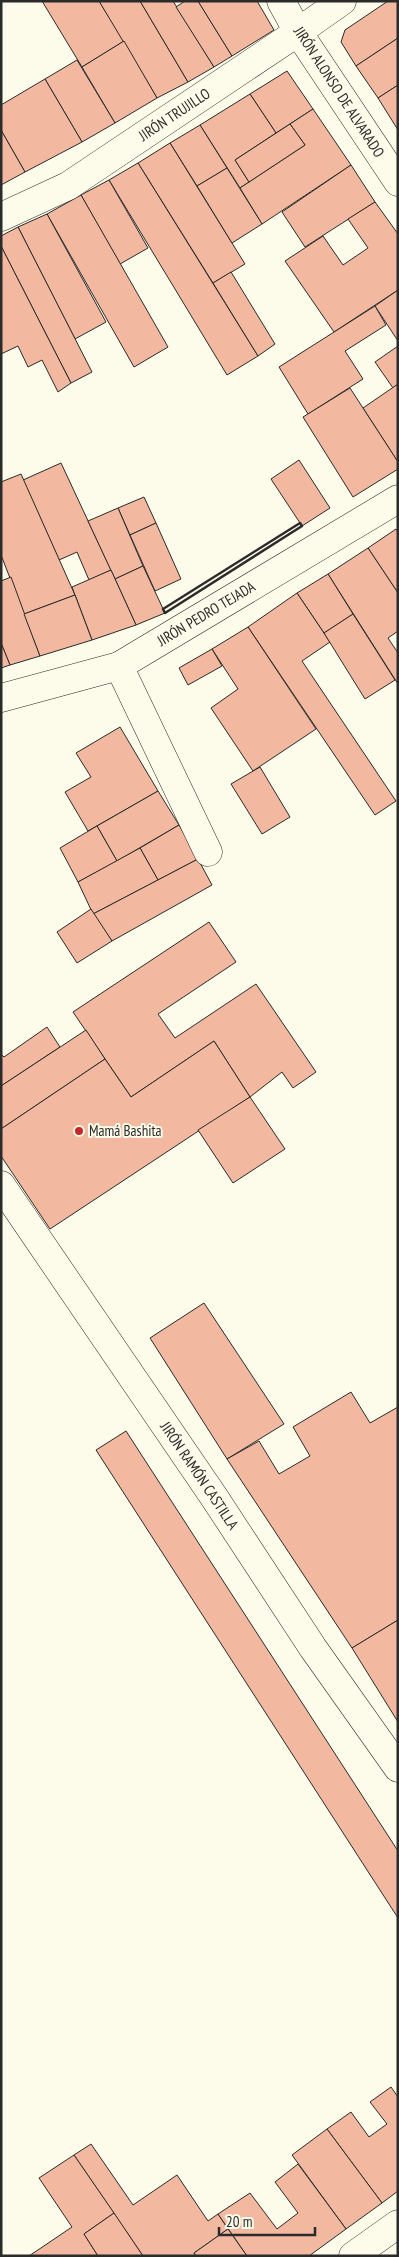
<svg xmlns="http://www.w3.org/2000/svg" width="399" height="2257" font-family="'PT Sans Narrow',sans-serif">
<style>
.building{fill:#f2b8a0;stroke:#2b2b2b}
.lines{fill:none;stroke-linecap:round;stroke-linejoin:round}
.street-casing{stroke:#2b2b2b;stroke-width:29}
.secondary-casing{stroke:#2b2b2b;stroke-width:29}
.street{stroke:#fdfbea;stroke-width:28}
.secondary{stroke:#fdfbea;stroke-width:28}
.wall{stroke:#2b2b2b;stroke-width:2.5}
.poi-dot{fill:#c62828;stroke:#fdfbea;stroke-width:2}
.labels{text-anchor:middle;stroke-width:4;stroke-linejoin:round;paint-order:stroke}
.street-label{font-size:15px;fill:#2b2b2b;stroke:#fdfbea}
.poi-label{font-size:15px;fill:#2b2b2b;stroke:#fdfbea;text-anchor:start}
</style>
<rect width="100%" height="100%" fill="#fdfbea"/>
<g class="building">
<path d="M 42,1 L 99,1 L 124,41 L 82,67 Z"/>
<path d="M 99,1 L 140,1 L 188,82 L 157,98 Z"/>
<path d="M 140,1 L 173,1 L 214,67 L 188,82 Z"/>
<path d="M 185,1 L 198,1 L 232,56 L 214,67 L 176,7 Z"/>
<path d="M 198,1 L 257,1 L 274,30 L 232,56 Z"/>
<path d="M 388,1 L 398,1 L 398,38 L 356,66 L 341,42 L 345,30 Z"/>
<path d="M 398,38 L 398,85 L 378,98 L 356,66 Z"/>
<path d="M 124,41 L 157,98 L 115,123 L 82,67 Z"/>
<path d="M 77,60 L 115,123 L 82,142 L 45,79 Z"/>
<path d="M 287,71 L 313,109 L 276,133 L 250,94 Z"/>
<path d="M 45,79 L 82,142 L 25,172 L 1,130 L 1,105 Z"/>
<path d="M 398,85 L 398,130 L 378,98 Z"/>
<path d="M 250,94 L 276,133 L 235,160 L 249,182 L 240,188 L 200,125 Z"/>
<path d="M 313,109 L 351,165 L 262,224 L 240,188 L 305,145 L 290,124 Z"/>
<path d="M 290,124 L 305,145 L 249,182 L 235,160 Z"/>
<path d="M 200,125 L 227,168 L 197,186 L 170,143 Z"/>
<path d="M 1,130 L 25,172 L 1,185 Z"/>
<path d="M 170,143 L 245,264 L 213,283 L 138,163 Z"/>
<path d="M 138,163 L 258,356 L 227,375 L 109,180 Z"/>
<path d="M 351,165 L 375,202 L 305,247 L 282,212 Z"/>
<path d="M 227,168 L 262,224 L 232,243 L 197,186 Z"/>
<path d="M 109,180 L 148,248 L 120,264 L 81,195 Z"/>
<path d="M 81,195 L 168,347 L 134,367 L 47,214 Z"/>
<path d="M 375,202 L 398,234 L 398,290 L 334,332 L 285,261 L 323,236 L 343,265 L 368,248 L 348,219 Z"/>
<path d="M 47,214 L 106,322 L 75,339 L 18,227 Z"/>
<path d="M 18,227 L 92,372 L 71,383 L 1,246 L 1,236 Z"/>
<path d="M 1,246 L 71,383 L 58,392 L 42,360 L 28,367 L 18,346 L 1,354 Z"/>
<path d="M 231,272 L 275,344 L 258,356 L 213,283 Z"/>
<path d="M 398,290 L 398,341 L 375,306 Z"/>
<path d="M 375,306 L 386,325 L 345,351 L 363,379 L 308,414 L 279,367 Z"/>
<path d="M 398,346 L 398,384 L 393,388 L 375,362 Z"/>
<path d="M 398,384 L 398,462 L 363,408 Z"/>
<path d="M 350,388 L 398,462 L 398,469 L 353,497 L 303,417 Z"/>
<path d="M 299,460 L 330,508 L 302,526 L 271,479 Z"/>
<path d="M 61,463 L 111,570 L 89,580 L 77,552 L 59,560 L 23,480 Z"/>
<path d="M 21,474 L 75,595 L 24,614 L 1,555 L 1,482 Z"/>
<path d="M 144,497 L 156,523 L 130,535 L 118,508 Z"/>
<path d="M 118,508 L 143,566 L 115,579 L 88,521 Z"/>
<path d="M 156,523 L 181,579 L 155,591 L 130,535 Z"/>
<path d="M 396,529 L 398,532 L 398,593 L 368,548 Z"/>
<path d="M 368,548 L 398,593 L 398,631 L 388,638 L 398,653 L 398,684 L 328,574 Z"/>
<path d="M 143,566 L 165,613 L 136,625 L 115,579 Z"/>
<path d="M 111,570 L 136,625 L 92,640 L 72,587 Z"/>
<path d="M 328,574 L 353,614 L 324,633 L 297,593 Z"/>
<path d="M 11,577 L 40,656 L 10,665 L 1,643 L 1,581 Z"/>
<path d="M 297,593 L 330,642 L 302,661 L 396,801 L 375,815 L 248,627 Z"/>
<path d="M 75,595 L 92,640 L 40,656 L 24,614 Z"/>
<path d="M 353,614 L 395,680 L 365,699 L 324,633 Z"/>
<path d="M 248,627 L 316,729 L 253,771 L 211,708 L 238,689 L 212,649 Z"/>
<path d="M 1,643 L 10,665 L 1,668 Z"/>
<path d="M 212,649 L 222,666 L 188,685 L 179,668 Z"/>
<path d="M 120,727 L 158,791 L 88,831 L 65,792 L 91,777 L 76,753 Z"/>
<path d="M 260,767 L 290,817 L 262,834 L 231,784 Z"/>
<path d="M 158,791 L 179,825 L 117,861 L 97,826 Z"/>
<path d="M 179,825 L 198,859 L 158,880 L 140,848 Z"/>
<path d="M 97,826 L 117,861 L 78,882 L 60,848 Z"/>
<path d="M 140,848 L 158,880 L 93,914 L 78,882 Z"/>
<path d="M 198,859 L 212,885 L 112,941 L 93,914 Z"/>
<path d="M 91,909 L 112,941 L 77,963 L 57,932 Z"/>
<path d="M 209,922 L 236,962 L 158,1014 L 175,1038 L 256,984 L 316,1072 L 293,1088 L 282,1072 L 250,1097 L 214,1041 L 131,1097 L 73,1012 Z"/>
<path d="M 47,1027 L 60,1047 L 1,1086 L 1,1054 L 4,1057 Z"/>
<path d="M 86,1030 L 105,1059 L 1,1129 L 1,1086 Z"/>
<path d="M 214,1041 L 250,1097 L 50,1229 L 1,1156 L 1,1129 L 105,1059 L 131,1097 Z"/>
<path d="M 250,1097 L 285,1149 L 233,1183 L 198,1130 Z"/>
<path d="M 204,1303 L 284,1424 L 227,1459 L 150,1338 Z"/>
<path d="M 351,1392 L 370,1423 L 398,1407 L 398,1620 L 352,1648 L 227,1459 L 259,1441 L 279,1474 L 310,1456 L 293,1427 Z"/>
<path d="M 126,1431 L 398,1851 L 398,1918 L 96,1450 Z"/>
<path d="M 398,1620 L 398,1722 L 352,1648 Z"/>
<path d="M 391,2087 L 398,2097 L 398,2191 L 382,2203 L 327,2129 L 351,2112 L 369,2137 L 387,2124 L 370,2102 Z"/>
<path d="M 327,2129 L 382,2203 L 346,2229 L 292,2155 Z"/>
<path d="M 91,2144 L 133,2205 L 177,2175 L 208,2221 L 218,2214 L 228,2229 L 194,2253 L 196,2256 L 143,2256 L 74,2155 Z"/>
<path d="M 74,2155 L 114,2213 L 84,2234 L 98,2256 L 29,2256 L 72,2227 L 39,2178 Z"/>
<path d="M 298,2164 L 346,2229 L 309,2256 L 247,2256 L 218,2214 L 250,2193 L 277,2229 L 298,2213 L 275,2182 Z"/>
<path d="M 114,2213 L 143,2256 L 98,2256 L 84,2234 Z"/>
<path d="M 228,2229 L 247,2256 L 196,2256 L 194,2253 Z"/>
</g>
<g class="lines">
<g class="street-casing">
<g id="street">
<path id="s1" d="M 1,217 L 68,186 L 298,32 L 281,1"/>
<path d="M 119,666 L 208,852"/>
<path id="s2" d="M 1,698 L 119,666 L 398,499"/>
<path id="s3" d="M 1,1185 L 214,1497 L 313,1648 L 398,1768"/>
</g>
</g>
<g class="secondary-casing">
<g id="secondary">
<path d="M 342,1 L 298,32 L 398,182"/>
<path d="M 353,2256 L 398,2224"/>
</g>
</g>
<use href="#street" class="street"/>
<use href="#secondary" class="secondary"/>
<path class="wall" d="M 300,523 L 302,526 L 165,613 L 163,609 Z"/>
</g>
<circle class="poi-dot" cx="79" cy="1131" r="5"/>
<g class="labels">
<g class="street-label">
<text transform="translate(339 92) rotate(57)" y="5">JIRÓN ALONSO DE ALVARADO</text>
<text dy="5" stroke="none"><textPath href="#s1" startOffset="202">JIRÓN TRUJILLO</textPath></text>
<text dy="5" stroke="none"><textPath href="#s2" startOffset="224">JIRÓN PEDRO TEJADA</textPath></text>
<text dy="5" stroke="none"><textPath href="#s3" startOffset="352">JIRÓN RAMÓN CASTILLA</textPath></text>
</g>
<g class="poi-label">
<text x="89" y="1136">Mamá Bashita</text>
</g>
</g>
<rect width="399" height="2257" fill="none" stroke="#2b2b2b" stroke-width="5"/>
<path d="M219 2227v8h96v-8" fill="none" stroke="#2b2b2b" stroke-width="2.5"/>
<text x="226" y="2227" font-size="15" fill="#2b2b2b" stroke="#fdfbea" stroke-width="4" paint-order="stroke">20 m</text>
</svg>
